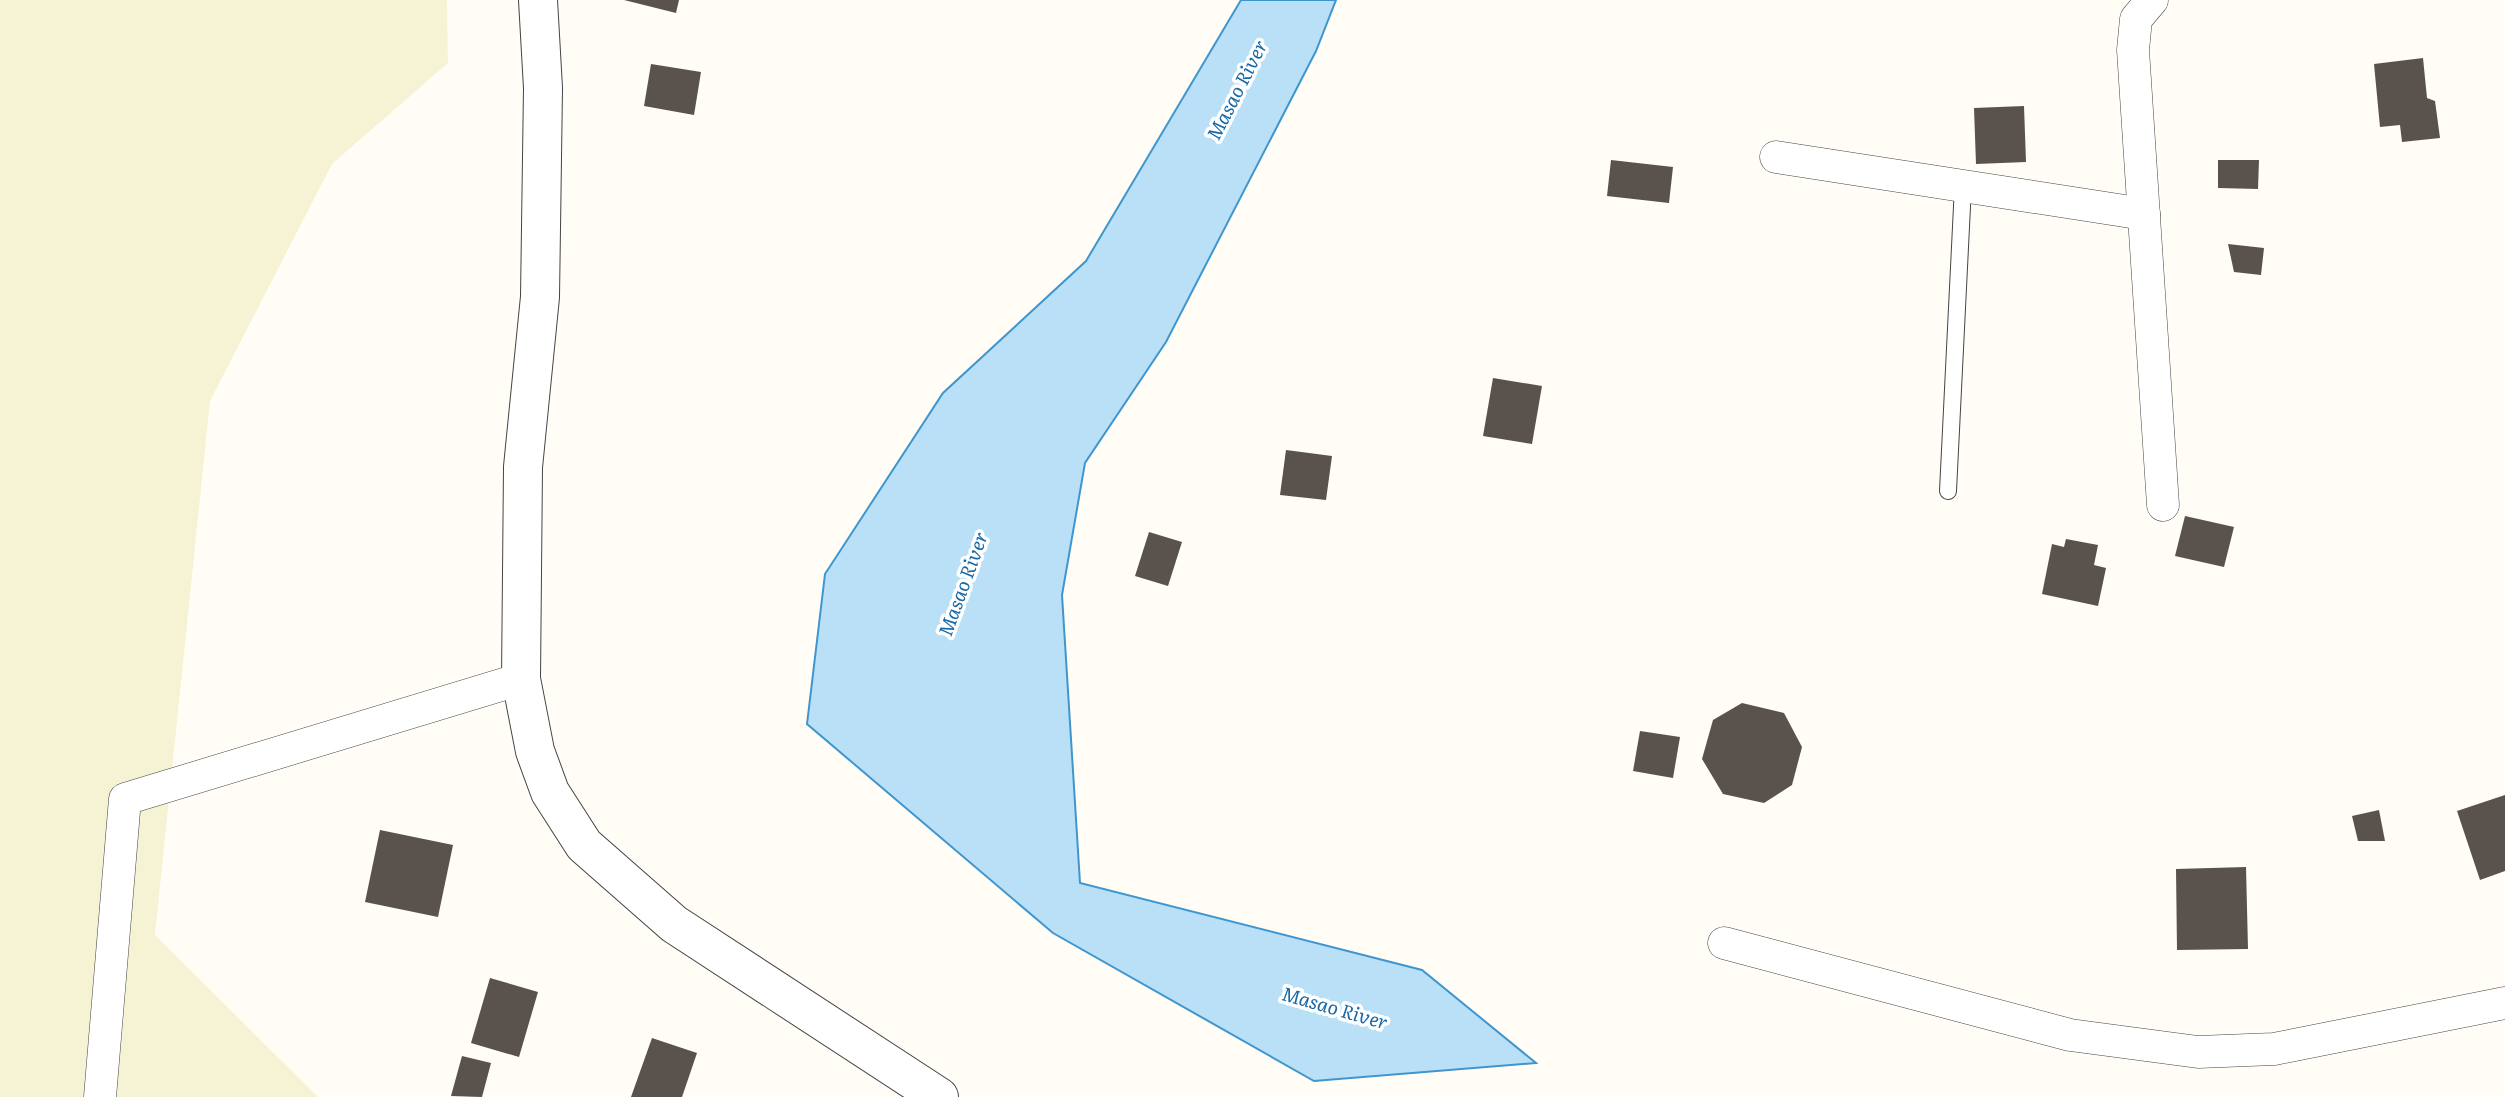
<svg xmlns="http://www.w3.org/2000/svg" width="2505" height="1097" font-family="Literata,serif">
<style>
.farmland{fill:#f6f3d4}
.water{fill:#b9e0f7;stroke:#3f96cf;stroke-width:2}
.building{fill:#5a524d}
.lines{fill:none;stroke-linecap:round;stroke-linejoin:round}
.service-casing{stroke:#444;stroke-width:18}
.minor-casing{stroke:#444;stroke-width:33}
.tertiary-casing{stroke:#444;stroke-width:40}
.service{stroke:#fff;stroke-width:16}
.minor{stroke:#fff;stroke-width:32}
.tertiary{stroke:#fff;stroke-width:38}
.labels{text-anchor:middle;stroke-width:7;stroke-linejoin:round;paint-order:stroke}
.water-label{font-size:19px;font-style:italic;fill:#1768a6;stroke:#fff}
</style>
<rect width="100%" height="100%" fill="#fffdf5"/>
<path class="farmland" d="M 0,0 L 447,0 L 448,63 L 332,164 L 210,401 L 155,935 L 318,1097 L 0,1097 Z"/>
<path class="water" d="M 1241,0 L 1336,0 L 1316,51 L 1166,342 L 1085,463 L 1062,595 L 1080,883 L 1422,970 L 1536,1063 L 1314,1081 L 1053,933 L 807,724 L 825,574 L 943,393 L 1086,261 Z"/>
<g class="building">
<path d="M 624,0 L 679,0 L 676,13 Z"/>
<path d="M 2423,58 L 2427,98 L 2435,101 L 2440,138 L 2402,142 L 2400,125 L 2380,127 L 2374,64 Z"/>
<path d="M 651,64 L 701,72 L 694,115 L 644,106 Z"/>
<path d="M 2024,106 L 2026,162 L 1976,164 L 1974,108 Z"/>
<path d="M 1611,160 L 1673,167 L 1669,203 L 1607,196 Z"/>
<path d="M 2218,160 L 2259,160 L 2258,189 L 2218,188 Z"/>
<path d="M 2228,244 L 2264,248 L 2261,275 L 2234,272 Z"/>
<path d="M 1493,378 L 1542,386 L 1532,444 L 1483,436 Z"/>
<path d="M 1286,450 L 1332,456 L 1326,500 L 1280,495 Z"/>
<path d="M 2185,516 L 2234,527 L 2224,567 L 2175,556 Z"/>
<path d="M 1149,532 L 1182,542 L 1168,586 L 1135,576 Z"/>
<path d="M 2066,539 L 2098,545 L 2094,565 L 2106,568 L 2098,606 L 2042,594 L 2052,544 L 2064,547 Z"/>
<path d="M 1742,703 L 1784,713 L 1802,747 L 1792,785 L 1764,803 L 1723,794 L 1702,759 L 1713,720 Z"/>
<path d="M 1640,731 L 1680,737 L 1673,778 L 1633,771 Z"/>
<path d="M 2505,795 L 2505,871 L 2480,880 L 2457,811 Z"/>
<path d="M 2379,810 L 2385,841 L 2358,841 L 2352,816 Z"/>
<path d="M 380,830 L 453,845 L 438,917 L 365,902 Z"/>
<path d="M 2246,867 L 2248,949 L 2177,950 L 2176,869 Z"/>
<path d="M 490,978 L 538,992 L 519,1057 L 471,1043 Z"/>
<path d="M 652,1038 L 697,1053 L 682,1097 L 631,1097 Z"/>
<path d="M 462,1056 L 491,1063 L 482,1097 L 451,1096 Z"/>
</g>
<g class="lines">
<g class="service-casing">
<path id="service" d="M 1948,491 L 1963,186"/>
</g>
<g class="minor-casing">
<g id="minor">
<path d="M 2152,0 L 2136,19 L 2133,50 L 2163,505"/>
<path d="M 1776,157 L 2144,214"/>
<path d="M 1724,943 L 2070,1035 L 2198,1052 L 2274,1049 L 2505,1003"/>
<path d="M 100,1097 L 125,799 L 521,679"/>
</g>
</g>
<g class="tertiary-casing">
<path id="tertiary" d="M 538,0 L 543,88 L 540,297 L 523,467 L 521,679 L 535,751 L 550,792 L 584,845 L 674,924 L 939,1097"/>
</g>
<use href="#service" class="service"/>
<use href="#minor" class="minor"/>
<use href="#tertiary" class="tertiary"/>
</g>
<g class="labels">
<g class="water-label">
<text transform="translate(1237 90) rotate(-63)" y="7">Masao River</text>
<text transform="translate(963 584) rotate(-70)" y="7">Masao River</text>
<text transform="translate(1335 1008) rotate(16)" y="7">Masao River</text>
</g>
</g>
</svg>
